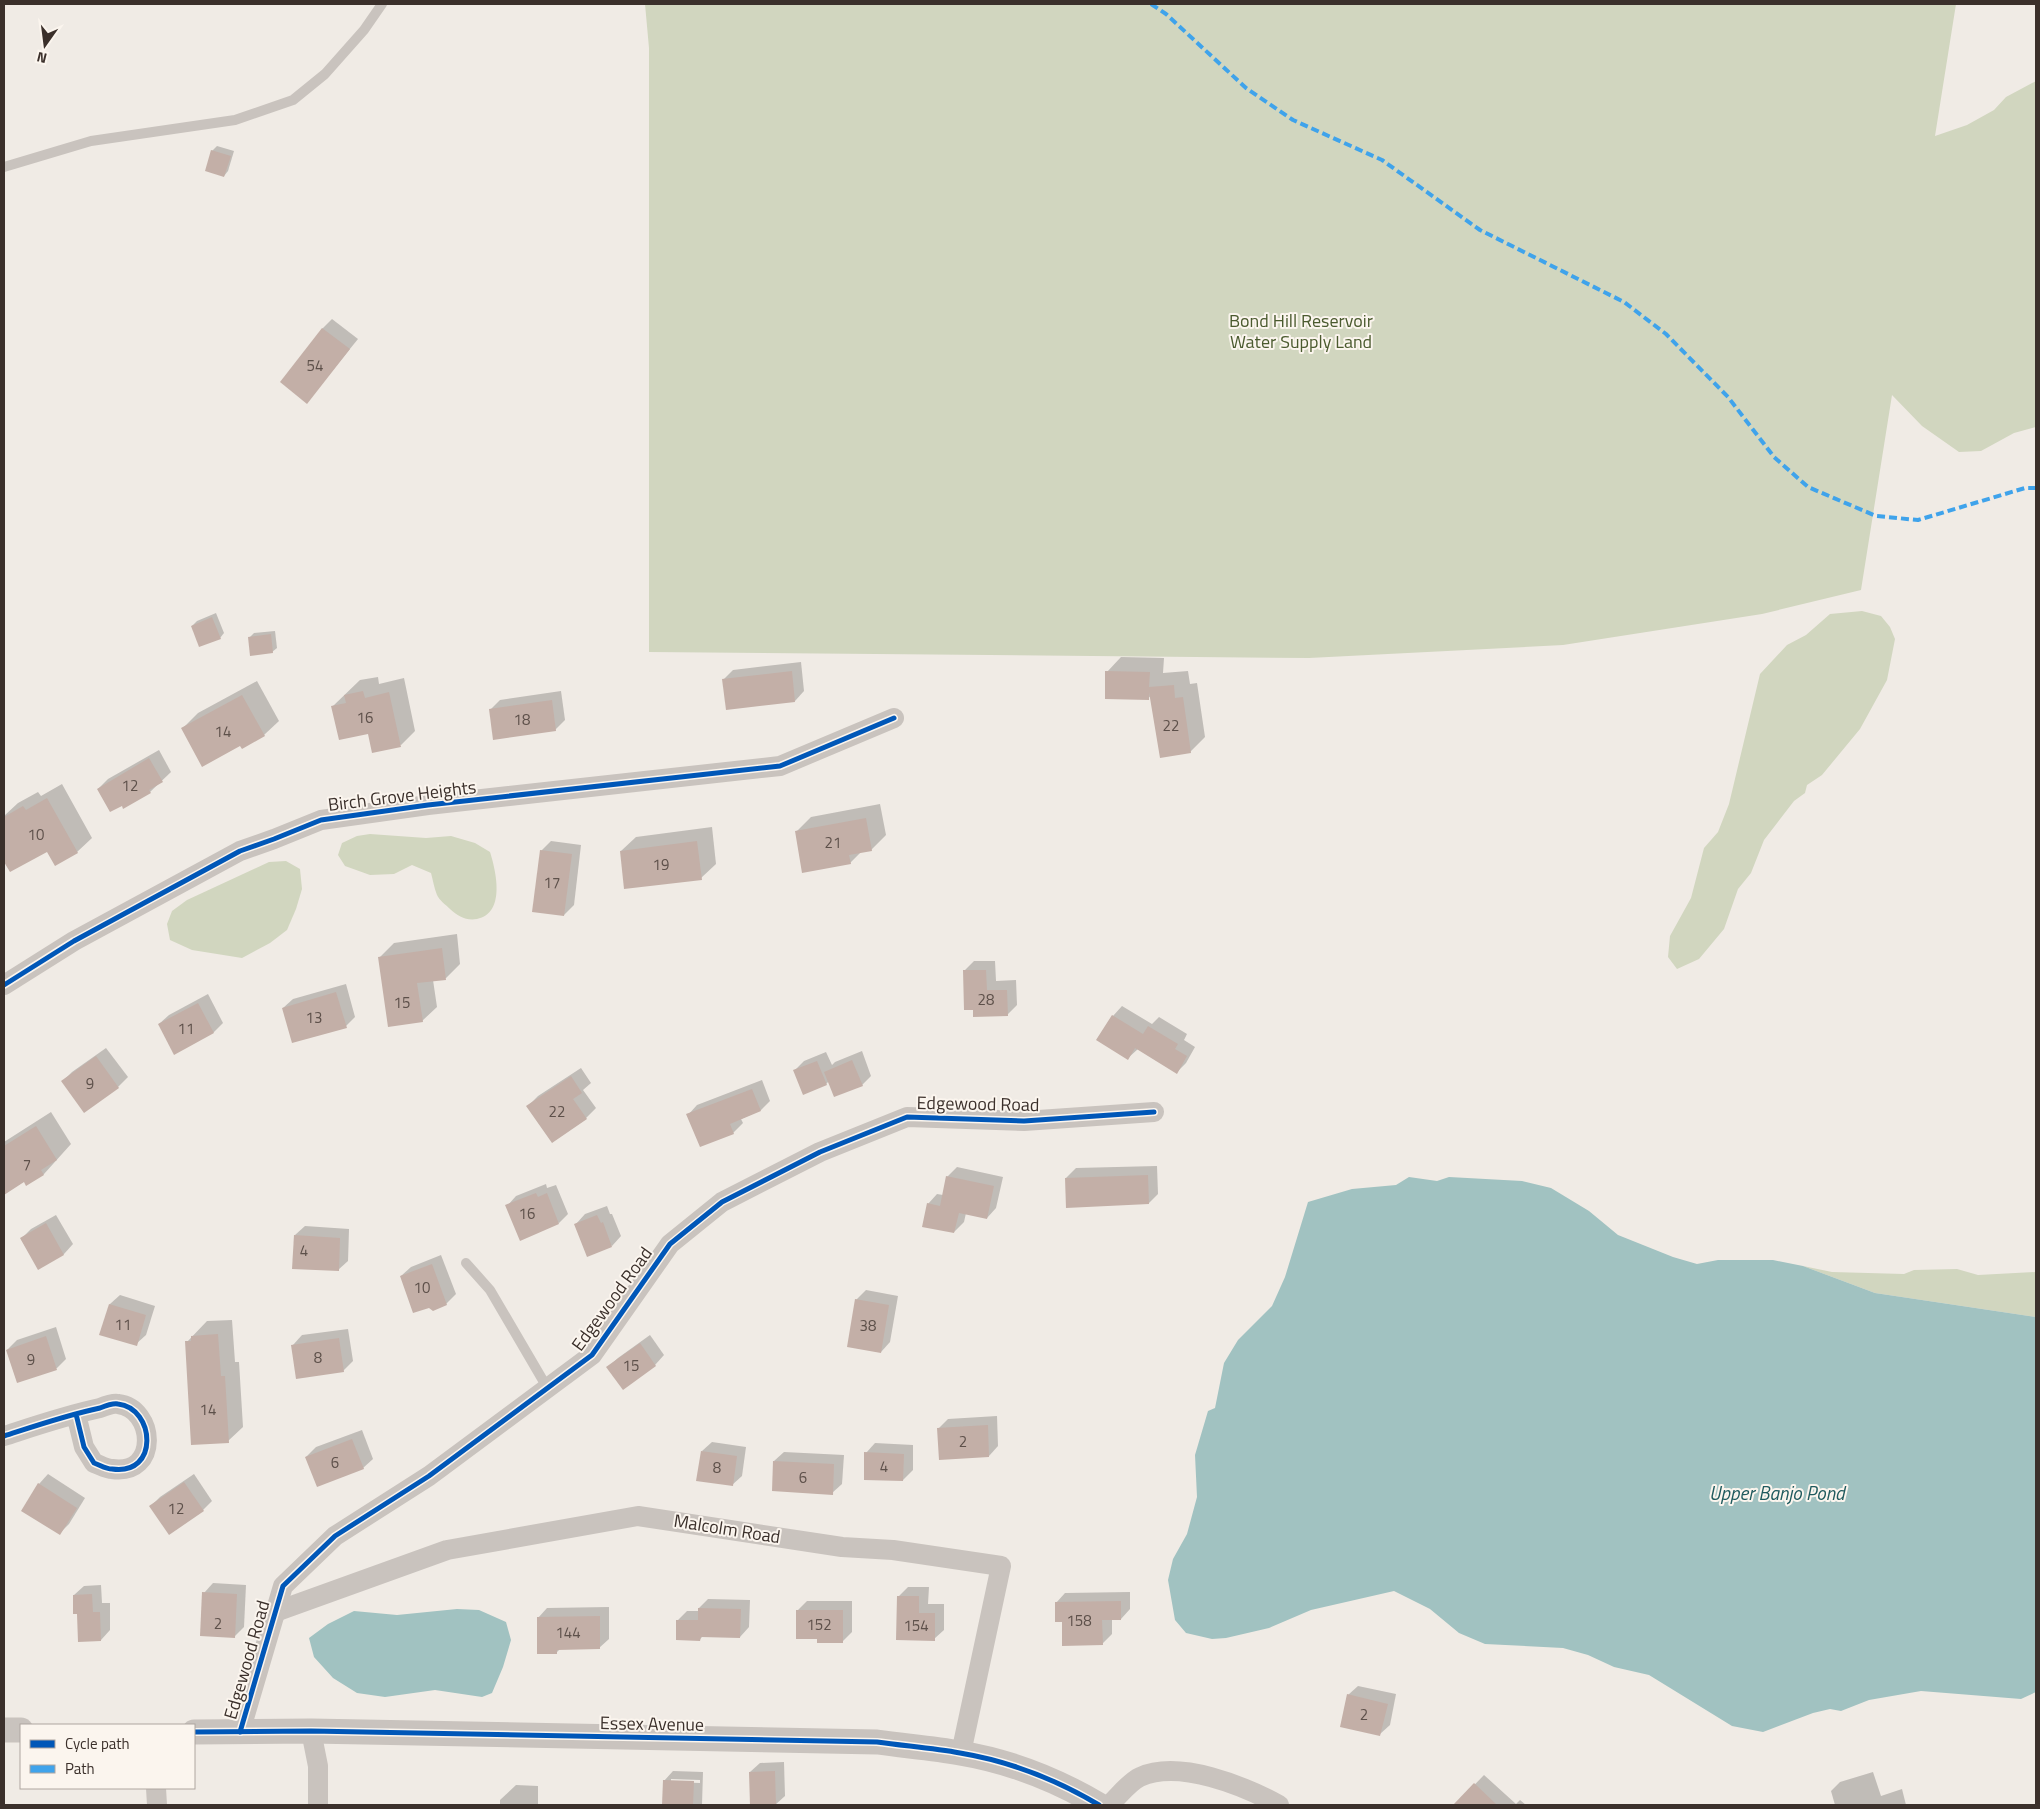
<svg xmlns="http://www.w3.org/2000/svg" width="2040" height="1809" font-family="'Titillium Web',sans-serif">
<style>
.green{fill:#d1d6bf}
.water{fill:#a1c2c1}
.shadow{fill:#0003;fill-rule:evenodd}
.building{fill:#c3afa7}
.lines{fill:none;stroke-linecap:round;stroke-linejoin:round}
.service{stroke:#c9c3be;stroke-width:10}
.minor{stroke:#c9c3be;stroke-width:20}
.tertiary{stroke:#c9c3be;stroke-width:25}
.quiet{stroke:#3fa3eb;stroke-width:4;stroke-dasharray:8 4;stroke-linecap:butt}
.cycleway-casing{stroke:#fbf5ee;stroke-width:8}
.cycleway{stroke:#0057b8;stroke-width:5}
.labels{text-anchor:middle;stroke-width:4;stroke-linejoin:round;paint-order:stroke}
.number-label{font-size:15px;fill:#5d504a}
.park-label{font-size:18px;fill:#4a5a2e;stroke:#fbf5ee}
.street-label{font-size:18px;fill:#3b302b;stroke:#fbf5ee}
.water-label{font-size:19px;font-style:italic;fill:#1f5a5e;stroke:#fbf5ee}
</style>
<rect width="100%" height="100%" fill="#f0ebe5"/>
<g class="green">
<path d="M 645,4 L 1956,4 L 1935,136 L 1967,125 L 1994,110 L 2006,97 L 2036,81 L 2036,427 L 2014,433 L 1981,451 L 1959,452 L 1922,426 L 1892,395 L 1861,590 L 1762,614 L 1563,645 L 1309,658 L 649,652 L 649,48 Z"/>
<path d="M 1862,611 L 1881,616 L 1890,627 L 1895,639 L 1887,680 L 1860,729 L 1822,775 L 1807,785 L 1805,793 L 1794,801 L 1764,840 L 1751,873 L 1738,889 L 1724,929 L 1699,959 L 1677,969 L 1668,957 L 1670,936 L 1691,898 L 1704,848 L 1718,832 L 1729,804 L 1760,674 L 1787,645 L 1806,635 L 1830,614 Z"/>
<path d="M 370,834 L 426,838 L 451,836 L 475,843 L 490,852 C 496,871 506,913 477,919 C 466,921 458,916 450,909 C 446,905 439,900 437,895 C 434,888 433,880 431,873 L 412,865 L 394,874 L 370,875 L 345,866 L 338,855 L 342,843 L 357,836 Z"/>
<path d="M 286,861 L 300,869 L 302,889 L 296,909 L 287,930 L 270,943 L 242,958 L 192,950 L 170,940 L 167,924 L 172,911 L 187,900 L 269,862 Z"/>
<path d="M 1803,1266 L 1832,1272 L 1904,1274 L 1914,1270 L 1957,1269 L 1978,1275 L 2036,1272 L 2036,1317 L 1875,1293 Z"/>
</g>
<g class="water">
<path d="M 1409,1177 L 1437,1181 L 1449,1177 L 1522,1181 L 1551,1188 L 1589,1211 L 1618,1235 L 1673,1257 L 1697,1264 L 1718,1260 L 1773,1260 L 1803,1266 L 1875,1293 L 2036,1317 L 2036,1692 L 2021,1699 L 1921,1691 L 1869,1700 L 1841,1711 L 1830,1709 L 1813,1713 L 1763,1732 L 1732,1726 L 1649,1675 L 1614,1667 L 1588,1655 L 1563,1648 L 1485,1644 L 1459,1633 L 1430,1609 L 1394,1591 L 1311,1610 L 1269,1628 L 1226,1638 L 1212,1639 L 1186,1633 L 1175,1620 L 1168,1580 L 1173,1559 L 1187,1534 L 1197,1497 L 1195,1455 L 1208,1411 L 1215,1408 L 1224,1363 L 1238,1340 L 1272,1306 L 1285,1277 L 1308,1202 L 1352,1189 L 1396,1185 Z"/>
<path d="M 457,1609 L 479,1610 L 506,1622 L 511,1640 L 503,1667 L 492,1693 L 482,1697 L 435,1690 L 385,1697 L 357,1693 L 333,1678 L 314,1657 L 309,1638 L 328,1624 L 354,1611 L 397,1615 Z"/>
</g>
<g class="shadow">
<path d="M 217,146 L 234,151 L 228,171 L 224,176 L 212,151 Z"/>
<path d="M 332,319 L 358,339 L 307,402 L 322,329 Z"/>
<path d="M 216,613 L 224,633 L 220,638 L 192,626 L 197,621 Z"/>
<path d="M 275,631 L 277,648 L 272,652 L 250,637 L 254,633 Z"/>
<path d="M 1121,657 L 1164,658 L 1163,673 L 1188,671 L 1190,684 L 1197,683 L 1205,737 L 1190,752 L 1151,696 L 1148,698 L 1107,672 Z"/>
<path d="M 801,662 L 804,691 L 795,701 L 724,679 L 733,670 Z"/>
<path d="M 378,677 L 379,684 L 404,678 L 415,731 L 401,745 L 369,732 L 333,706 L 360,680 Z"/>
<path d="M 257,681 L 279,721 L 264,735 L 241,744 L 183,728 L 198,713 Z"/>
<path d="M 561,691 L 565,720 L 555,730 L 490,710 L 500,700 Z"/>
<path d="M 159,750 L 171,772 L 150,792 L 122,804 L 98,789 L 108,779 Z"/>
<path d="M 62,784 L 92,838 L 77,852 L 48,850 L 10,871 L 4,859 L 4,816 L 18,803 L 38,792 L 41,796 Z"/>
<path d="M 880,804 L 886,835 L 871,850 L 861,852 L 850,863 L 796,832 L 811,817 Z"/>
<path d="M 712,827 L 716,864 L 701,878 L 621,851 L 636,837 Z"/>
<path d="M 551,841 L 581,845 L 574,905 L 564,915 L 541,851 Z"/>
<path d="M 457,934 L 460,964 L 446,978 L 433,980 L 437,1007 L 422,1021 L 380,957 L 394,943 Z"/>
<path d="M 974,961 L 995,961 L 996,981 L 1016,980 L 1017,1005 L 1007,1015 L 974,1009 L 964,971 Z"/>
<path d="M 346,984 L 355,1017 L 346,1026 L 283,1008 L 293,999 Z"/>
<path d="M 208,994 L 223,1023 L 214,1032 L 174,1053 L 159,1024 L 169,1015 Z"/>
<path d="M 1122,1006 L 1152,1024 L 1159,1017 L 1187,1034 L 1184,1040 L 1195,1047 L 1186,1063 L 1177,1072 L 1138,1049 L 1128,1058 L 1113,1016 Z"/>
<path d="M 106,1048 L 128,1077 L 118,1087 L 63,1081 L 72,1072 Z"/>
<path d="M 862,1051 L 871,1076 L 862,1085 L 829,1081 L 826,1084 L 795,1070 L 804,1061 L 826,1052 L 832,1065 L 835,1062 Z"/>
<path d="M 581,1068 L 591,1083 L 583,1090 L 596,1108 L 586,1118 L 552,1141 L 528,1106 L 538,1096 Z"/>
<path d="M 762,1080 L 770,1101 L 761,1110 L 741,1119 L 743,1123 L 733,1133 L 688,1115 L 697,1105 Z"/>
<path d="M 51,1112 L 71,1144 L 44,1174 L 27,1184 L 24,1181 L 4,1194 L 4,1142 Z"/>
<path d="M 1157,1166 L 1158,1194 L 1149,1203 L 1066,1178 L 1076,1168 Z"/>
<path d="M 957,1167 L 1003,1177 L 996,1208 L 987,1218 L 966,1213 L 964,1222 L 954,1232 L 928,1204 L 937,1194 L 943,1195 L 947,1177 Z"/>
<path d="M 546,1184 L 547,1188 L 556,1185 L 568,1214 L 559,1223 L 507,1206 L 516,1196 Z"/>
<path d="M 607,1206 L 610,1214 L 612,1214 L 621,1236 L 612,1246 L 576,1224 L 585,1214 Z"/>
<path d="M 56,1215 L 73,1244 L 64,1254 L 38,1268 L 21,1239 L 31,1229 Z"/>
<path d="M 305,1226 L 349,1229 L 348,1261 L 338,1270 L 295,1235 Z"/>
<path d="M 441,1255 L 456,1294 L 446,1304 L 401,1276 L 411,1267 Z"/>
<path d="M 866,1290 L 898,1296 L 890,1342 L 881,1352 L 856,1300 Z"/>
<path d="M 120,1295 L 155,1306 L 146,1335 L 136,1344 L 101,1334 L 110,1304 Z"/>
<path d="M 232,1320 L 235,1362 L 239,1362 L 243,1427 L 228,1441 L 187,1342 L 207,1321 Z"/>
<path d="M 56,1327 L 66,1359 L 57,1368 L 18,1382 L 7,1350 L 17,1340 Z"/>
<path d="M 348,1329 L 353,1361 L 343,1371 L 293,1345 L 302,1335 Z"/>
<path d="M 650,1335 L 664,1355 L 655,1365 L 608,1367 L 618,1358 Z"/>
<path d="M 997,1416 L 998,1446 L 989,1456 L 939,1428 L 948,1419 Z"/>
<path d="M 362,1430 L 373,1459 L 363,1468 L 306,1457 L 316,1447 Z"/>
<path d="M 712,1442 L 746,1447 L 742,1476 L 732,1485 L 702,1451 Z"/>
<path d="M 875,1443 L 913,1445 L 913,1470 L 903,1480 L 866,1453 Z"/>
<path d="M 784,1452 L 844,1455 L 842,1484 L 832,1493 L 774,1461 Z"/>
<path d="M 48,1474 L 85,1498 L 69,1524 L 60,1533 L 39,1484 Z"/>
<path d="M 194,1474 L 212,1501 L 203,1510 L 151,1506 L 160,1497 Z"/>
<path d="M 213,1583 L 246,1585 L 244,1627 L 235,1636 L 204,1593 Z"/>
<path d="M 101,1585 L 102,1603 L 110,1603 L 110,1630 L 101,1640 L 78,1613 L 74,1595 L 84,1586 Z"/>
<path d="M 908,1587 L 929,1587 L 928,1604 L 944,1604 L 944,1630 L 934,1639 L 898,1597 Z"/>
<path d="M 1130,1592 L 1130,1609 L 1121,1619 L 1112,1619 L 1112,1634 L 1102,1644 L 1063,1621 L 1056,1603 L 1065,1593 Z"/>
<path d="M 708,1599 L 750,1600 L 749,1627 L 740,1637 L 703,1636 L 700,1639 L 678,1620 L 687,1611 L 699,1611 L 699,1608 Z"/>
<path d="M 807,1601 L 852,1601 L 852,1632 L 842,1642 L 818,1638 L 797,1611 Z"/>
<path d="M 609,1607 L 609,1639 L 599,1648 L 560,1649 L 557,1652 L 538,1618 L 547,1608 Z"/>
<path d="M 1358,1686 L 1396,1694 L 1390,1725 L 1380,1734 L 1348,1695 Z"/>
<path d="M 784,1762 L 785,1796 L 775,1805 L 751,1805 L 750,1772 L 760,1763 Z"/>
<path d="M 673,1771 L 703,1772 L 702,1805 L 663,1805 L 664,1781 ZM 671,1779 L 700,1780 L 700,1783 L 671,1782 Z"/>
<path d="M 1873,1772 L 1881,1796 L 1902,1789 L 1906,1805 L 1835,1805 L 1831,1791 L 1840,1782 Z"/>
<path d="M 1484,1775 L 1516,1804 L 1520,1800 L 1526,1805 L 1455,1805 Z"/>
<path d="M 516,1785 L 538,1786 L 538,1805 L 500,1805 L 500,1800 Z"/>
</g>
<g class="building">
<path d="M 211,150 L 231,156 L 224,177 L 205,171 Z"/>
<path d="M 322,328 L 350,349 L 307,404 L 280,382 Z"/>
<path d="M 212,617 L 221,639 L 199,647 L 191,626 Z"/>
<path d="M 271,634 L 273,653 L 250,656 L 248,637 Z"/>
<path d="M 792,671 L 795,702 L 726,710 L 722,679 Z"/>
<path d="M 1105,671 L 1150,672 L 1149,687 L 1174,685 L 1175,698 L 1183,697 L 1191,753 L 1160,758 L 1149,692 L 1149,700 L 1105,699 Z"/>
<path d="M 363,691 L 365,698 L 389,692 L 401,747 L 372,753 L 368,734 L 339,740 L 331,706 L 346,703 L 344,695 Z"/>
<path d="M 242,695 L 265,736 L 242,749 L 240,746 L 202,767 L 181,728 Z"/>
<path d="M 552,700 L 556,731 L 493,740 L 489,709 Z"/>
<path d="M 149,758 L 163,782 L 149,790 L 151,793 L 123,809 L 122,806 L 110,812 L 97,789 Z"/>
<path d="M 47,798 L 78,853 L 55,866 L 47,852 L 10,872 L 4,862 L 4,817 L 23,806 L 26,810 Z"/>
<path d="M 866,818 L 872,851 L 849,855 L 851,864 L 802,873 L 795,831 Z"/>
<path d="M 697,841 L 702,880 L 624,889 L 620,851 Z"/>
<path d="M 540,850 L 572,854 L 564,916 L 532,912 Z"/>
<path d="M 442,948 L 446,980 L 417,983 L 423,1022 L 388,1027 L 378,957 Z"/>
<path d="M 963,970 L 986,970 L 987,990 L 1007,990 L 1008,1016 L 973,1017 L 973,1010 L 964,1010 Z"/>
<path d="M 336,992 L 347,1028 L 292,1043 L 282,1008 Z"/>
<path d="M 198,1003 L 214,1033 L 174,1055 L 158,1024 Z"/>
<path d="M 1112,1015 L 1143,1034 L 1148,1026 L 1178,1044 L 1175,1049 L 1187,1056 L 1177,1074 L 1135,1048 L 1128,1060 L 1096,1040 Z"/>
<path d="M 96,1056 L 119,1088 L 84,1113 L 61,1081 Z"/>
<path d="M 852,1060 L 863,1086 L 834,1097 L 824,1072 Z"/>
<path d="M 817,1061 L 827,1085 L 803,1095 L 793,1070 Z"/>
<path d="M 571,1076 L 582,1093 L 573,1099 L 587,1119 L 552,1143 L 526,1106 Z"/>
<path d="M 752,1089 L 761,1111 L 730,1124 L 734,1134 L 700,1147 L 686,1114 Z"/>
<path d="M 36,1126 L 57,1160 L 41,1170 L 44,1175 L 26,1186 L 24,1182 L 4,1195 L 4,1146 Z"/>
<path d="M 1148,1175 L 1149,1204 L 1066,1208 L 1065,1178 Z"/>
<path d="M 946,1176 L 994,1186 L 987,1219 L 959,1213 L 954,1233 L 922,1227 L 927,1203 L 940,1206 Z"/>
<path d="M 536,1193 L 538,1197 L 547,1193 L 559,1224 L 520,1241 L 505,1205 Z"/>
<path d="M 597,1215 L 601,1223 L 603,1222 L 612,1247 L 587,1257 L 574,1224 Z"/>
<path d="M 46,1223 L 64,1255 L 38,1270 L 20,1238 Z"/>
<path d="M 294,1235 L 340,1238 L 339,1271 L 292,1269 Z"/>
<path d="M 432,1264 L 447,1305 L 433,1311 L 429,1308 L 413,1313 L 400,1276 Z"/>
<path d="M 855,1299 L 889,1305 L 881,1353 L 847,1347 Z"/>
<path d="M 109,1304 L 146,1315 L 137,1346 L 99,1335 Z"/>
<path d="M 218,1334 L 221,1376 L 225,1376 L 229,1443 L 191,1445 L 185,1341 L 191,1341 L 191,1336 Z"/>
<path d="M 46,1336 L 57,1370 L 17,1383 L 6,1350 Z"/>
<path d="M 339,1338 L 344,1372 L 296,1379 L 291,1345 Z"/>
<path d="M 640,1343 L 656,1366 L 623,1390 L 606,1367 Z"/>
<path d="M 988,1425 L 989,1457 L 939,1460 L 937,1428 Z"/>
<path d="M 352,1439 L 364,1469 L 317,1487 L 305,1457 Z"/>
<path d="M 701,1451 L 737,1456 L 733,1486 L 696,1481 Z"/>
<path d="M 864,1452 L 904,1454 L 903,1481 L 864,1480 Z"/>
<path d="M 773,1461 L 834,1464 L 833,1495 L 772,1491 Z"/>
<path d="M 184,1482 L 204,1511 L 169,1535 L 149,1506 Z"/>
<path d="M 38,1483 L 77,1508 L 60,1535 L 21,1511 Z"/>
<path d="M 202,1592 L 237,1594 L 235,1638 L 200,1636 Z"/>
<path d="M 92,1594 L 93,1612 L 100,1612 L 101,1641 L 78,1642 L 77,1614 L 73,1614 L 73,1595 Z"/>
<path d="M 897,1596 L 919,1596 L 919,1613 L 935,1613 L 935,1641 L 896,1640 Z"/>
<path d="M 1121,1601 L 1121,1620 L 1102,1620 L 1103,1645 L 1062,1646 L 1062,1622 L 1055,1622 L 1055,1602 Z"/>
<path d="M 698,1608 L 741,1609 L 740,1638 L 701,1637 L 700,1641 L 676,1640 L 676,1620 L 698,1620 Z"/>
<path d="M 796,1610 L 843,1610 L 843,1643 L 817,1643 L 817,1639 L 796,1639 Z"/>
<path d="M 600,1616 L 600,1649 L 557,1650 L 557,1654 L 537,1654 L 537,1617 Z"/>
<path d="M 1347,1694 L 1388,1704 L 1380,1736 L 1340,1727 Z"/>
<path d="M 775,1771 L 776,1805 L 750,1805 L 749,1772 Z"/>
<path d="M 663,1780 L 694,1781 L 693,1805 L 662,1805 Z"/>
<path d="M 1474,1783 L 1497,1805 L 1453,1805 Z"/>
</g>
<g class="lines">
<g class="service">
<path d="M 4,167 L 91,141 L 235,120 L 293,100 L 325,74 L 364,30 L 382,4"/>
<path d="M 466,1263 L 490,1290 L 548,1389"/>
</g>
<g class="minor">
<path d="M 4,985 L 74,941 L 240,851 L 274,839 L 321,820 L 428,805 L 780,766 L 894,718"/>
<path d="M 4,1436 C 35,1426 67,1415 100,1408 C 105,1406 113,1403 118,1404 C 155,1408 160,1476 112,1469 C 106,1469 100,1465 94,1463 L 84,1447 L 76,1414"/>
<path d="M 275,1612 L 447,1550 L 638,1516 L 842,1547 L 893,1550 L 1001,1566 L 961,1753"/>
<path d="M 311,1731 L 318,1766 L 318,1805"/>
<path d="M 240,1732 L 283,1586 L 335,1536 L 429,1476 L 592,1355 L 670,1244 L 722,1202 L 820,1152 L 907,1117 L 1024,1121 L 1154,1112"/>
<path d="M 156,1788 L 157,1805"/>
<path d="M 1109,1805 C 1118,1797 1129,1782 1140,1777 C 1179,1759 1244,1786 1279,1805"/>
</g>
<g class="tertiary">
<path d="M 4,1730 L 21,1730"/>
<path d="M 194,1732 L 311,1731 L 877,1742 C 905,1746 933,1748 960,1753 C 1008,1761 1057,1780 1099,1805"/>
</g>
<path class="quiet" d="M 1151,4 L 1166,14 L 1246,88 L 1293,120 L 1382,160 L 1480,230 L 1624,302 L 1666,334 L 1728,397 L 1774,457 L 1808,487 L 1876,516 L 1918,520 L 2025,488 L 2036,488"/>
<g class="cycleway-casing">
<g id="cycleway">
<path d="M 4,985 L 74,941 L 240,851 L 274,839 L 321,820 L 428,805 L 780,766 L 894,718"/>
<path d="M 4,1436 C 35,1426 67,1415 100,1408 C 105,1406 113,1403 118,1404 C 155,1408 160,1476 112,1469 C 106,1469 100,1465 94,1463 L 84,1447 L 76,1414"/>
<path d="M 194,1732 L 311,1731 L 877,1742 C 905,1746 933,1748 960,1753 C 1008,1761 1057,1780 1099,1805"/>
<path d="M 240,1732 L 283,1586 L 335,1536 L 429,1476 L 592,1355 L 670,1244 L 722,1202 L 820,1152 L 907,1117 L 1024,1121 L 1154,1112"/>
</g>
</g>
<use href="#cycleway" class="cycleway"/>
</g>
<g class="labels">
<g class="number-label">
<text x="315" y="371">54</text>
<text x="365" y="723">16</text>
<text x="522" y="725">18</text>
<text x="1171" y="731">22</text>
<text x="223" y="737">14</text>
<text x="130" y="791">12</text>
<text x="36" y="840">10</text>
<text x="833" y="848">21</text>
<text x="661" y="870">19</text>
<text x="552" y="888">17</text>
<text x="986" y="1005">28</text>
<text x="402" y="1008">15</text>
<text x="314" y="1023">13</text>
<text x="186" y="1034">11</text>
<text x="90" y="1089">9</text>
<text x="557" y="1117">22</text>
<text x="27" y="1170">7</text>
<text x="527" y="1219">16</text>
<text x="304" y="1256">4</text>
<text x="422" y="1293">10</text>
<text x="123" y="1330">11</text>
<text x="868" y="1331">38</text>
<text x="318" y="1363">8</text>
<text x="31" y="1365">9</text>
<text x="631" y="1371">15</text>
<text x="208" y="1415">14</text>
<text x="963" y="1447">2</text>
<text x="335" y="1468">6</text>
<text x="884" y="1472">4</text>
<text x="717" y="1473">8</text>
<text x="803" y="1483">6</text>
<text x="176" y="1514">12</text>
<text x="1079" y="1626">158</text>
<text x="218" y="1629">2</text>
<text x="819" y="1630">152</text>
<text x="916" y="1631">154</text>
<text x="568" y="1638">144</text>
<text x="1364" y="1720">2</text>
</g>
<g class="park-label">
<text x="1301" y="327">Bond Hill Reservoir<tspan x="1301" dy="21">Water Supply Land</tspan></text>
</g>
<g class="street-label">
<text transform="translate(402 796) rotate(-7)" y="6">Birch Grove Heights</text>
<text transform="translate(978 1104) rotate(1)" y="6">Edgewood Road</text>
<text transform="translate(612 1299) rotate(-54)" y="6">Edgewood Road</text>
<text transform="translate(727 1529) rotate(9)" y="6">Malcolm Road</text>
<text transform="translate(247 1660) rotate(-74)" y="6">Edgewood Road</text>
<text transform="translate(652 1724) rotate(1)" y="6">Essex Avenue</text>
</g>
<g class="water-label">
<text x="1777" y="1500">Upper Banjo Pond</text>
</g>
</g>
<rect width="2040" height="1809" fill="none" stroke="#3b302b" stroke-width="10"/>
<rect x="20" y="1724" width="175" height="65" fill="#fbf5ee" stroke="#aea6a0"/>
<rect x="30" y="1740" width="25" height="8" fill="#0057b8" stroke="#aea6a0"/>
<text x="65" y="1749" font-size="15" fill="#3b302b">Cycle path</text>
<rect x="30" y="1765" width="25" height="8" fill="#3fa3eb" stroke="#aea6a0"/>
<text x="65" y="1774" font-size="15" fill="#3b302b">Path</text>
<g transform="translate(45 45) rotate(194)" stroke="#fbf5ee" stroke-width="4" paint-order="stroke">
<path d="M0-4L9 19L0 12L-9 19Z" fill="#3b302b"/>
<text y="-8" font-size="14" font-weight="bold" text-anchor="middle" fill="#3b302b">N</text>
</g>
</svg>
